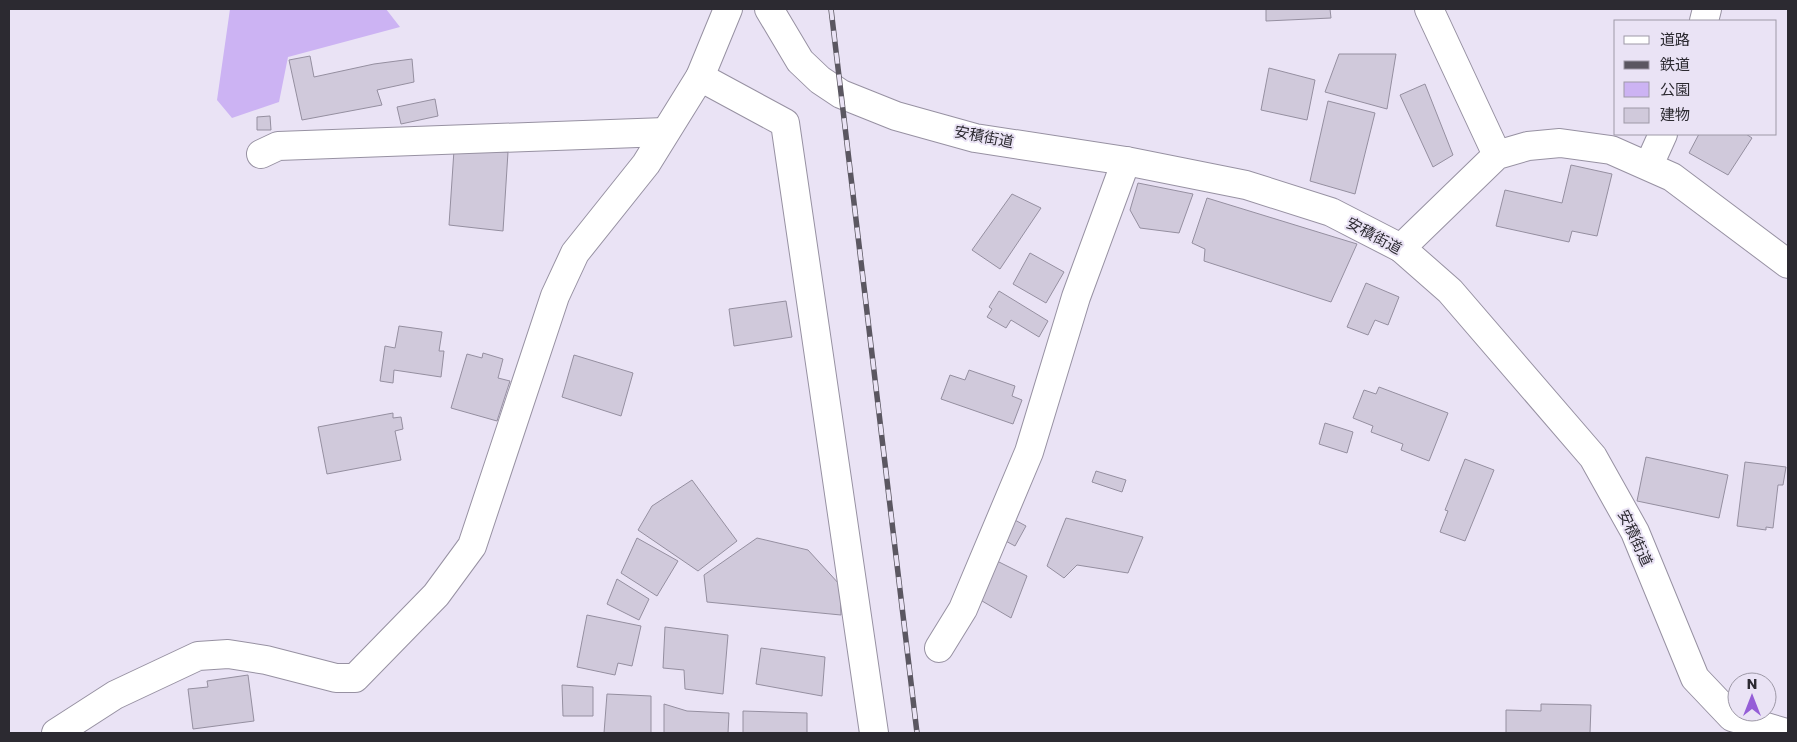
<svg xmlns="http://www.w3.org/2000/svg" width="1797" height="742" font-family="Poppins,'Noto Sans JP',sans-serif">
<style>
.green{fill:#ccb3f3}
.building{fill:#d0c9db;stroke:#958fa0}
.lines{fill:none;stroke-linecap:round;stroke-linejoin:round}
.minor-casing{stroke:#9791a2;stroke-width:30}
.minor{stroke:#fff;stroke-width:28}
.rail-casing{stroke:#5b5761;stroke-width:5.5}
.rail{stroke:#eae3f5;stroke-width:4;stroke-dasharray:11;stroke-linecap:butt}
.labels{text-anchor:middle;stroke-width:4;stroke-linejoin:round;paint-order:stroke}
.street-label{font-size:15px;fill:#2c2a31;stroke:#eae3f5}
</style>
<rect width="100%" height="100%" fill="#eae3f5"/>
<path class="green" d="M 230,9 L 386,9 L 400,27 L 288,57 L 279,102 L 232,118 L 217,100 Z"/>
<g class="building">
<path d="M 1266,9 L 1330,9 L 1331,18 L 1266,21 Z"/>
<path d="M 1339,54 L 1396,54 L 1387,109 L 1325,92 Z"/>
<path d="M 310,56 L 314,77 L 374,64 L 412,59 L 414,82 L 377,90 L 382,105 L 302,120 L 289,60 Z"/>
<path d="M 1269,68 L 1315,80 L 1307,120 L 1261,110 Z"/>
<path d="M 1425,84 L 1453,155 L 1433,167 L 1400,95 Z"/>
<path d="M 435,99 L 438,116 L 401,124 L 397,107 Z"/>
<path d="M 1328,101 L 1375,113 L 1355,194 L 1310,181 Z"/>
<path d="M 270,116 L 271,130 L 257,130 L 257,117 Z"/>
<path d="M 1699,134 L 1746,134 L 1752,138 L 1728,175 L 1689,153 Z"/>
<path d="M 454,150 L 508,152 L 503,231 L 449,225 Z"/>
<path d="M 1571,165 L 1612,174 L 1597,236 L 1572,231 L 1569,242 L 1496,226 L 1505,190 L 1562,203 Z"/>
<path d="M 1138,183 L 1193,194 L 1179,233 L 1140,228 L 1130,210 Z"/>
<path d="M 1012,194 L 1041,208 L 1000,269 L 972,250 Z"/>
<path d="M 1207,198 L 1357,244 L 1331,302 L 1204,261 L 1205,249 L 1192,243 Z"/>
<path d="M 1030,253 L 1064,272 L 1046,303 L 1013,284 Z"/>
<path d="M 1366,283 L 1399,297 L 1388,325 L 1375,320 L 1368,335 L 1347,327 Z"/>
<path d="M 999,291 L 1048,321 L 1039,337 L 1011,320 L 1006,328 L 987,317 L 992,309 L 989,307 Z"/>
<path d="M 786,301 L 792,337 L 734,346 L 729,309 Z"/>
<path d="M 399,326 L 442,332 L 439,351 L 444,351 L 441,377 L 394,370 L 393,383 L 380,381 L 385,346 L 395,348 Z"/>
<path d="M 483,353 L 503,359 L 498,378 L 510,381 L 497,421 L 451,408 L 467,354 L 482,358 Z"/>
<path d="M 574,355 L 633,373 L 621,416 L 562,397 Z"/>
<path d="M 969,370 L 1015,386 L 1012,396 L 1022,400 L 1013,424 L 941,399 L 950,375 L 965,380 Z"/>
<path d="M 1379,387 L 1448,413 L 1429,461 L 1401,450 L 1403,444 L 1371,432 L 1373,426 L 1353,418 L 1364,390 L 1376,394 Z"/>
<path d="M 393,413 L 393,418 L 401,417 L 403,429 L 395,431 L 401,460 L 327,474 L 318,427 Z"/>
<path d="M 1325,423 L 1353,432 L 1347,453 L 1319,444 Z"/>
<path d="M 1646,457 L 1728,475 L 1719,518 L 1637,501 Z"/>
<path d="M 1465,459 L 1494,470 L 1465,541 L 1440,532 L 1448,511 L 1445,510 Z"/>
<path d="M 1745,462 L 1786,467 L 1783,485 L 1778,485 L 1773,528 L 1766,527 L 1766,530 L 1737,526 Z"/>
<path d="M 1096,471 L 1126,480 L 1122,492 L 1092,482 Z"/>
<path d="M 692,480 L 737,541 L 698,571 L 638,530 L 652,506 Z"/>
<path d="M 1066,518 L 1143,537 L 1128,573 L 1077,565 L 1064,578 L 1047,566 Z"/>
<path d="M 1013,519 L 1026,526 L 1015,546 L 1002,539 Z"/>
<path d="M 637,538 L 678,561 L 657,596 L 621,573 Z"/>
<path d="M 757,538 L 808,550 L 840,585 L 841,615 L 707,602 L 704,575 Z"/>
<path d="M 993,559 L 1027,576 L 1011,618 L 977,598 Z"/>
<path d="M 617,579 L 649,599 L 639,620 L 607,604 Z"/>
<path d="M 587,615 L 641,626 L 632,666 L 618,663 L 615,675 L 577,667 Z"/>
<path d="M 665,627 L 728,635 L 723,694 L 685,689 L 684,670 L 663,668 Z"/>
<path d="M 761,648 L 825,657 L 822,696 L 756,684 Z"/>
<path d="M 248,675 L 254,721 L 193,729 L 188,689 L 208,687 L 207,681 Z"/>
<path d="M 562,685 L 593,687 L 593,716 L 563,716 Z"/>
<path d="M 607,694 L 651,696 L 651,733 L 604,733 Z"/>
<path d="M 664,704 L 687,711 L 729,713 L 728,733 L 664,733 Z"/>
<path d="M 1541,704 L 1591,705 L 1590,733 L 1506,733 L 1506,710 L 1541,711 Z"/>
<path d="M 743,711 L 807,713 L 807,733 L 743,733 Z"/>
</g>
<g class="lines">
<g class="minor-casing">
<g id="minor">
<path d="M 769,9 L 800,61 L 820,80 L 841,94 L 896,116 L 975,138 L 1126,161 L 1246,185 L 1331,212 L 1401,248 L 1450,291 L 1593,457 L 1635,532 L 1695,678 L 1732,717 L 1786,733"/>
<path d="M 1429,9 L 1497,155"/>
<path d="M 1704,21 L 1707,9"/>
<path d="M 700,77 L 785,123 L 874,733"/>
<path d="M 261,154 L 278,146 L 665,132"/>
<path d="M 1649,165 L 1663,134"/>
<path d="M 1401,248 L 1497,155 L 1528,146 L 1560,143 L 1611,150 L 1672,177 L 1788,264"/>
<path d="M 939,648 L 963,609 L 1029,452 L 1076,297 L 1126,161"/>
<path d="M 56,733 L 115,695 L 198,656 L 228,654 L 266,660 L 336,678 L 355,678 L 436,595 L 472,546 L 555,296 L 575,253 L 646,164 L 700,77 L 728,9"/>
</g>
</g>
<use href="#minor" class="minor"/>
<g class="rail-casing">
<path id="rail" d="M 831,9 L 917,733"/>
</g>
<use href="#rail" class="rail"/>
</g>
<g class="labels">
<g class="street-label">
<text transform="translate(984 137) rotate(11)" y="5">安積街道</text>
<text transform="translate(1374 236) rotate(28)" y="5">安積街道</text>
<text transform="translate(1635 538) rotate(65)" y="5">安積街道</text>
</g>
</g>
<rect width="1797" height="742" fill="none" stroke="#2c2a31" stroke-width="20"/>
<rect x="1614" y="20" width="162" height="115" fill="#eae3f5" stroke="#9e99a7"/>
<rect x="1624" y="36" width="25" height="8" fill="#ffffff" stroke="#9e99a7"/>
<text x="1660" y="45" font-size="15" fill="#2c2a31">道路</text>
<rect x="1624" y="61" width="25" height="8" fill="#5b5761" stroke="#9e99a7"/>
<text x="1660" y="70" font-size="15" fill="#2c2a31">鉄道</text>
<rect x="1624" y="82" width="25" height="15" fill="#ccb3f3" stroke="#9e99a7"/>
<text x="1660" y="95" font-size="15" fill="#2c2a31">公園</text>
<rect x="1624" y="108" width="25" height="15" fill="#d0c9db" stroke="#9e99a7"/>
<text x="1660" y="120" font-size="15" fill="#2c2a31">建物</text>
<g transform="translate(1752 697)"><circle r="24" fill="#eae3f5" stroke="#9e99a7"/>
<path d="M0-4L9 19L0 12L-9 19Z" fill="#955ed7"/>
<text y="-8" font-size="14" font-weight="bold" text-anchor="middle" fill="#2c2a31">N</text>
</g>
</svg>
